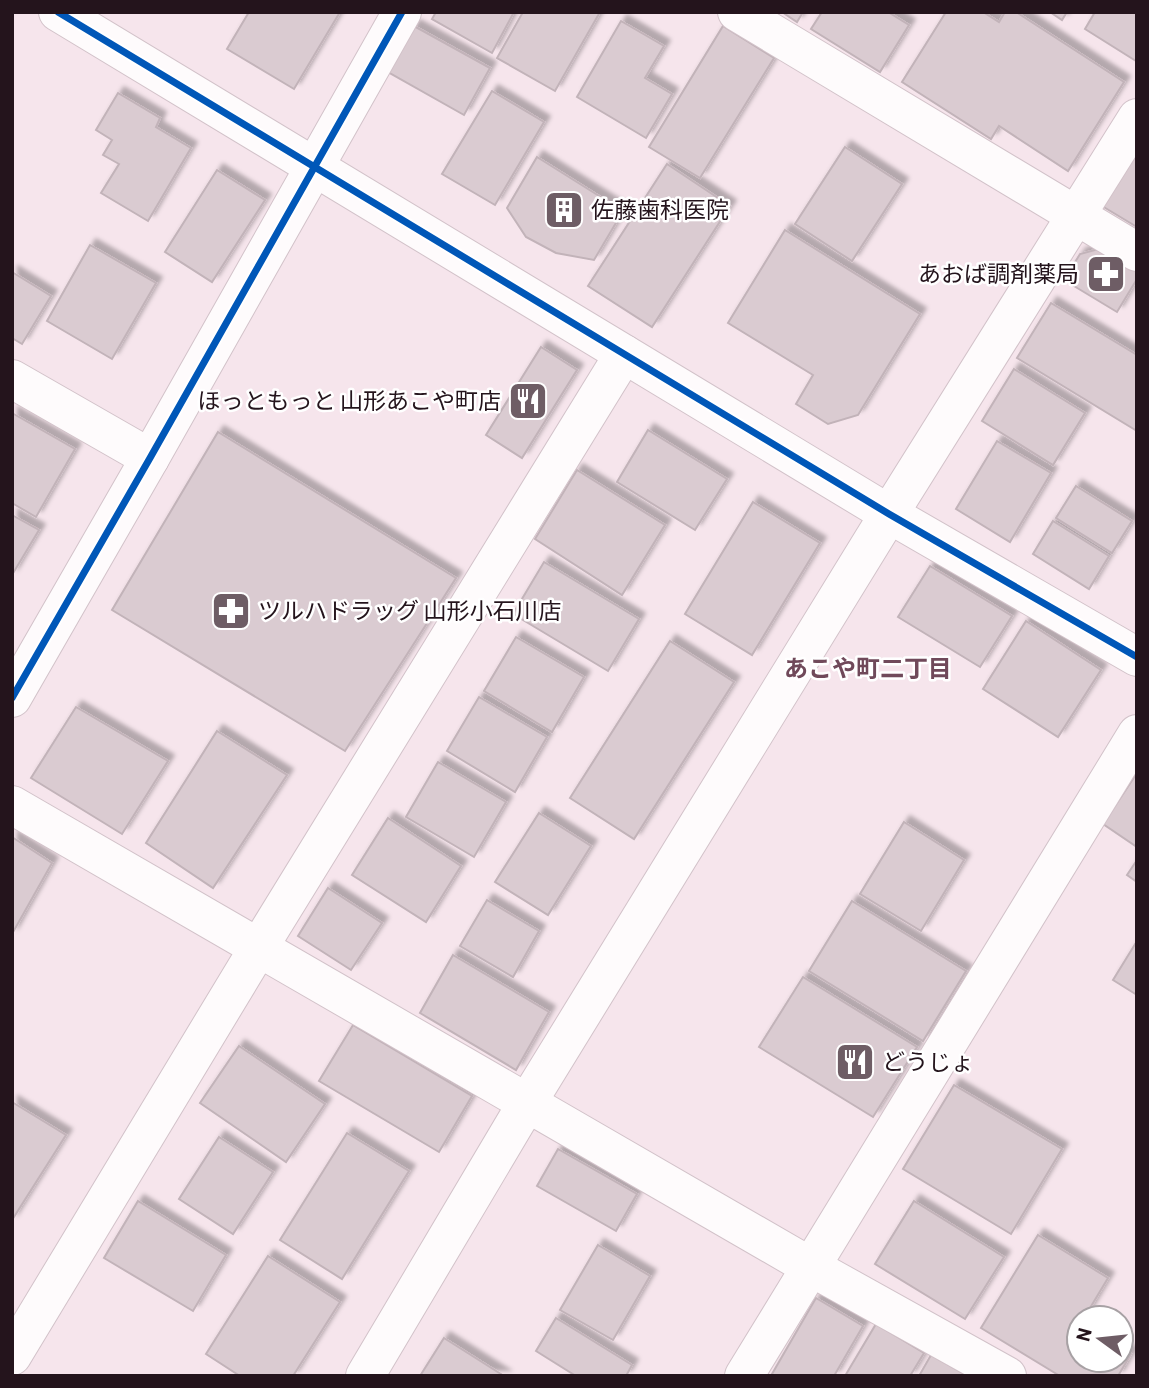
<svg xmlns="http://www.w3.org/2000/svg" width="1149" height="1388" font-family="Barlow,'Noto Sans JP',sans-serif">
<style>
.building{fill:#dacbd1;stroke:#c2b3b9;stroke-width:2;filter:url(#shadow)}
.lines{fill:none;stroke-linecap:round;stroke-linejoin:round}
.minor-casing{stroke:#d2c2c9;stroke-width:40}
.minor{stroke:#fefbfc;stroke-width:38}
.cycleway-casing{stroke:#fff;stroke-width:11}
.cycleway{stroke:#0057b8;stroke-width:7}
.labels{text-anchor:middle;stroke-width:5;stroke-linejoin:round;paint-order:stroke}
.poi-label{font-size:23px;fill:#24141c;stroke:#fff;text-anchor:start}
.neighbourhood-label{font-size:24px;font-weight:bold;fill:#70495a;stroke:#fff}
</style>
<defs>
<filter id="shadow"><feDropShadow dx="6" dy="-6" stdDeviation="2" flood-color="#0004"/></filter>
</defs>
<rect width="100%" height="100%" fill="#f6e5ec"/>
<g class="building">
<path d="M 249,12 L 340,12 L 294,89 L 227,49 Z"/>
<path d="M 436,12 L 514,12 L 492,53 L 432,19 Z"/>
<path d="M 523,12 L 600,12 L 555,91 L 497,58 Z"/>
<path d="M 782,12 L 803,12 L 797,22 Z"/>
<path d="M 822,12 L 888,12 L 909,25 L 880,72 L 811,29 Z"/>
<path d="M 946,12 L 983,12 L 999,22 L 1005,12 L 1016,12 L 1124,82 L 1068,171 L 999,126 L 991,139 L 902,82 Z"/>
<path d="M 1050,12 L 1067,12 L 1062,20 Z"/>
<path d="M 1095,12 L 1137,12 L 1136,61 L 1085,29 Z"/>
<path d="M 621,21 L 664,46 L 645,78 L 672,94 L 646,138 L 577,97 Z"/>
<path d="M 414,26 L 490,68 L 464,115 L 388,72 Z"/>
<path d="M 723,26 L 774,58 L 700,178 L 649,147 Z"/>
<path d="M 492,91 L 544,122 L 495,205 L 442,174 Z"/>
<path d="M 118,93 L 160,118 L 156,127 L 191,148 L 148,221 L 101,193 L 119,164 L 103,155 L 112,140 L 96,130 Z"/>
<path d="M 845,147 L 902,184 L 852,261 L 795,224 Z"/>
<path d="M 1137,149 L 1137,227 L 1102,206 Z"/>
<path d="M 537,157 L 623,211 L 594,260 L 556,253 L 526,237 L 507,208 Z"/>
<path d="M 667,164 L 730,206 L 652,327 L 588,286 Z"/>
<path d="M 217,170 L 265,200 L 212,282 L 165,252 Z"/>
<path d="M 785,230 L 920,314 L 858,415 L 828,424 L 796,404 L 813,375 L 728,323 Z"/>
<path d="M 90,245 L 156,283 L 112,359 L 47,321 Z"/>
<path d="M 1106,247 L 1137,266 L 1137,279 L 1117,312 L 1064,280 L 1080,254 Z"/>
<path d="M 12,272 L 51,296 L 22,344 L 12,338 Z"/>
<path d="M 1051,303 L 1137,355 L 1137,431 L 1017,358 Z"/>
<path d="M 541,347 L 577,370 L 522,458 L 486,435 Z"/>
<path d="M 1014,369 L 1085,413 L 1053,465 L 982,421 Z"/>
<path d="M 12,413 L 75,449 L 36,517 L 12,503 Z"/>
<path d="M 648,430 L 727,479 L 695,530 L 617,482 Z"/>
<path d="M 218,432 L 456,578 L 345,751 L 112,610 Z"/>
<path d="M 997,441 L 1051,473 L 1010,542 L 956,509 Z"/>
<path d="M 577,470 L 665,525 L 622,595 L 535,539 Z"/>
<path d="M 1076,486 L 1132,521 L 1112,553 L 1056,518 Z"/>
<path d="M 753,502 L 820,543 L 752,655 L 685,614 Z"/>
<path d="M 12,515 L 39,530 L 12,575 Z"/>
<path d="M 1053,521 L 1109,556 L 1089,589 L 1033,554 Z"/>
<path d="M 544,562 L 639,619 L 608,671 L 513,614 Z"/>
<path d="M 930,566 L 1012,616 L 980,667 L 898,617 Z"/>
<path d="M 1026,621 L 1101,670 L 1058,737 L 983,689 Z"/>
<path d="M 516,637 L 584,677 L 552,732 L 484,691 Z"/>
<path d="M 670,641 L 734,682 L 634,839 L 570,798 Z"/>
<path d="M 479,697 L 547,737 L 515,792 L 447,751 Z"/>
<path d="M 76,707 L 168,761 L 122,834 L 31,778 Z"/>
<path d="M 217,731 L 287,775 L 213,888 L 146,843 Z"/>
<path d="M 438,762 L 506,802 L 474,857 L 406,817 Z"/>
<path d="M 1137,773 L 1137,847 L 1103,824 Z"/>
<path d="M 539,813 L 591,846 L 548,915 L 495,882 Z"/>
<path d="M 388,818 L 461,866 L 426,922 L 352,875 Z"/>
<path d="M 904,822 L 964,860 L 921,931 L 860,894 Z"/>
<path d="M 12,837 L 52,863 L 12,934 Z"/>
<path d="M 1137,860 L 1137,882 L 1127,875 Z"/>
<path d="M 328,888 L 382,923 L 351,970 L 298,936 Z"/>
<path d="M 487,900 L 539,931 L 513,977 L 460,946 Z"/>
<path d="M 852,901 L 966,971 L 923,1041 L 809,971 Z"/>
<path d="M 1137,941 L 1137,995 L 1113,980 Z"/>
<path d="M 453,955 L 549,1012 L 516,1070 L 420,1013 Z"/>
<path d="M 803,977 L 917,1047 L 873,1117 L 759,1047 Z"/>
<path d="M 353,1025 L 472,1096 L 439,1152 L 319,1081 Z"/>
<path d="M 239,1046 L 325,1104 L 286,1162 L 200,1103 Z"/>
<path d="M 954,1085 L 1062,1149 L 1011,1234 L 903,1169 Z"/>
<path d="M 12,1102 L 66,1135 L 12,1220 Z"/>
<path d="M 347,1133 L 409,1171 L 342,1279 L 280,1240 Z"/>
<path d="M 219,1137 L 273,1172 L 233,1234 L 179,1199 Z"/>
<path d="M 558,1149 L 637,1194 L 616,1231 L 537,1186 Z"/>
<path d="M 138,1201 L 226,1255 L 193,1311 L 104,1258 Z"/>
<path d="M 914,1201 L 1004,1257 L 965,1319 L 875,1264 Z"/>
<path d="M 1038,1235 L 1108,1278 L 1084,1318 L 1079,1318 L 1079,1360 L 1121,1360 L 1121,1347 L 1131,1354 L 1118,1376 L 1060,1376 L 981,1328 Z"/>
<path d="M 598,1245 L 650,1276 L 613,1340 L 560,1310 Z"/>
<path d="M 268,1256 L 340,1302 L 293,1376 L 240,1376 L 206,1354 Z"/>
<path d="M 816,1298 L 863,1326 L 834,1376 L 775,1376 L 772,1374 Z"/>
<path d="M 556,1318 L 632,1365 L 626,1376 L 576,1376 L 536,1351 Z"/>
<path d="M 876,1324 L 924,1353 L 910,1376 L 845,1376 Z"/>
<path d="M 444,1338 L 504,1376 L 420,1376 Z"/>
<path d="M 931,1355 L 968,1376 L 919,1376 Z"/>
</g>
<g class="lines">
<g class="minor-casing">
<g id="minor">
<path d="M 58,12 L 889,514 L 1137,657"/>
<path d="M 737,12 L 1137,252"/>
<path d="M 12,379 L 150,458"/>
<path d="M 12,698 L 150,458 L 402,12"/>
<path d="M 12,805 L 811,1267 L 1007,1376"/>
<path d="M 12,1356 L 259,947 L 624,354"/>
<path d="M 365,1376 L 527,1103 L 889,514 L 1137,118"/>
<path d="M 744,1376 L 1137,734"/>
</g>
</g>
<use href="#minor" class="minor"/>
<g class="cycleway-casing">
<g id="cycleway">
<path d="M 58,12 L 889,514 L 1137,657"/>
<path d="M 12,698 L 150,458 L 402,12"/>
</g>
</g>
<use href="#cycleway" class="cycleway"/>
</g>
<defs>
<g id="building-square" transform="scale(2.0125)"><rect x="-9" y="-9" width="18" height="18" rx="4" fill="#6e5d65" stroke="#fff"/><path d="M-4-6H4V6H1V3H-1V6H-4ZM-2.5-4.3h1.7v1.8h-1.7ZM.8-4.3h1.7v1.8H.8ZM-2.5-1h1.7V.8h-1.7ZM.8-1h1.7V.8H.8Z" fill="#fff"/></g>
<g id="pharmacy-square" transform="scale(2.0125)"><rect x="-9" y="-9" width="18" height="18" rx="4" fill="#6e5d65" stroke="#fff"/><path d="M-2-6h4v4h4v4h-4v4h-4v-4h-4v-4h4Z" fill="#fff"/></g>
<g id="restaurant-square" transform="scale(2.0125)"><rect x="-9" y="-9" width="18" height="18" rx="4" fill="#6e5d65" stroke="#fff"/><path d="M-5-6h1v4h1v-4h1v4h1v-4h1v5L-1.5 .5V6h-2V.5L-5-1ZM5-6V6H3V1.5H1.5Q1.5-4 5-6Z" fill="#fff"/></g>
</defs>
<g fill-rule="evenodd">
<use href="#building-square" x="564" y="210"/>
<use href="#pharmacy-square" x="1106" y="274"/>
<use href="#restaurant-square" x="528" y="401"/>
<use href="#pharmacy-square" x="231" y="611"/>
<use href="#restaurant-square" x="855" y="1062"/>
</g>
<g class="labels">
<g class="poi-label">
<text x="591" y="218">佐藤歯科医院</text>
<text x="1079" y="282" text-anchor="end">あおば調剤薬局</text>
<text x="501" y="409" text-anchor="end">ほっともっと 山形あこや町店</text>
<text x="258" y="619">ツルハドラッグ 山形小石川店</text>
<text x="882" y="1070">どうじょ</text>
</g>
<g class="neighbourhood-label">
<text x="868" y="677">あこや町二丁目</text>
</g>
</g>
<rect width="1149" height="1388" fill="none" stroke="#24141c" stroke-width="28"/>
<g transform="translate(1100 1339) rotate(285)"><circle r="33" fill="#ffffff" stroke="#a7a1a4" stroke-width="2"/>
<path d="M0-5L12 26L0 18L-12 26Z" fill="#6e5d65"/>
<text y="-10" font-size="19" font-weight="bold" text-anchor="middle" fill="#24141c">N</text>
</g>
</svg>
